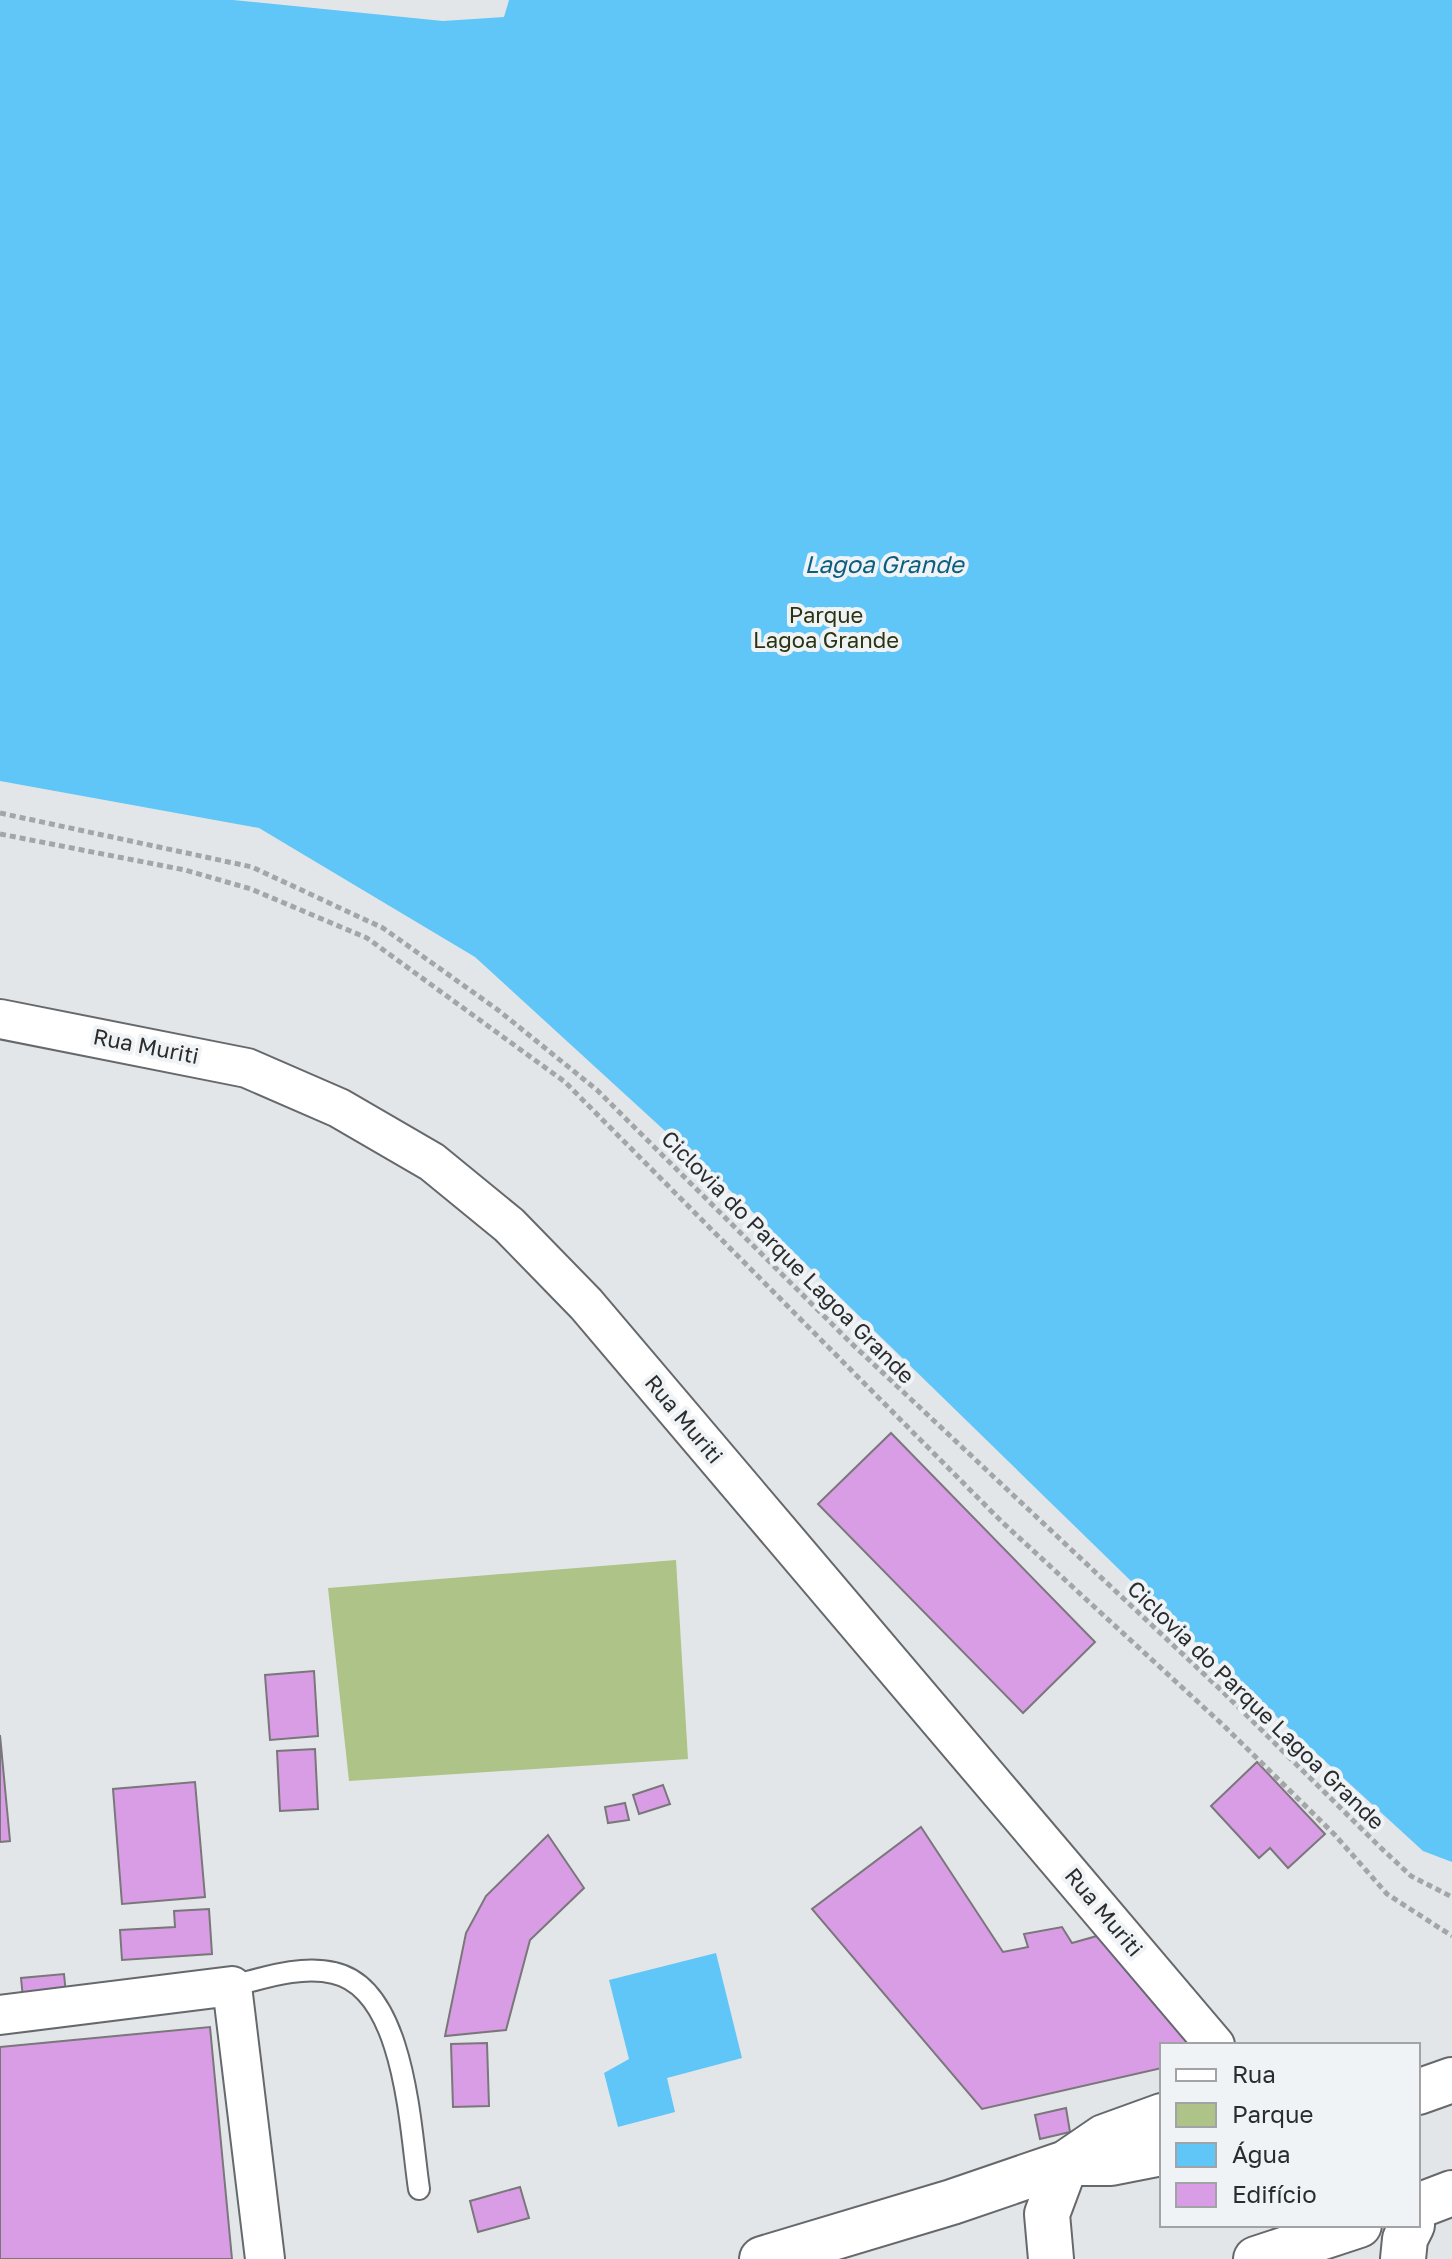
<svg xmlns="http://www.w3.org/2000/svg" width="1452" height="2259" font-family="'Golos Text',sans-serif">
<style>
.green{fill:#aec387}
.water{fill:#60c5f7}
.building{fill:#d99de5;stroke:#79777a;stroke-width:2}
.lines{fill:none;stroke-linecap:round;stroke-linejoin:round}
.lane-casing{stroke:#66696c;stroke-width:24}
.street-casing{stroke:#66696c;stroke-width:42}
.secondary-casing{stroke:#66696c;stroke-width:48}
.highway-casing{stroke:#66696c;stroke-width:48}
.path{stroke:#a3a5a7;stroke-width:5;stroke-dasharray:6 4;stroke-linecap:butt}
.lane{stroke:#fff;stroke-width:20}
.street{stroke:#fff;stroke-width:38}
.secondary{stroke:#fff;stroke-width:44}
.highway{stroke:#fff;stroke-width:44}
.labels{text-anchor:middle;stroke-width:8;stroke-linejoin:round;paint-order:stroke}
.park-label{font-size:22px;fill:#2a3410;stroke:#f0f3f6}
.street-label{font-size:22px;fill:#2b2c2d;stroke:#f0f3f6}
.water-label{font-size:24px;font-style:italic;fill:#0c5e7f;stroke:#f0f3f6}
</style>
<rect width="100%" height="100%" fill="#e3e6e9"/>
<path class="green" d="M 676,1560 L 688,1759 L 349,1781 L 328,1588 Z"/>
<g class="water">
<path d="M 0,0 L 233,0 L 443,21 L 504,17 L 509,0 L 1452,0 L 1452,1862 L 1423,1851 L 1170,1619 L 735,1195 L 475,957 L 259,828 L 0,781 Z"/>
<path d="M 716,1953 L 742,2058 L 667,2078 L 675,2112 L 618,2127 L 604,2073 L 629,2059 L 609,1980 Z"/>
</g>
<g class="building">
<path d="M 891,1433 L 1095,1642 L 1023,1713 L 818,1504 Z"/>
<path d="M 314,1671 L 318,1736 L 270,1740 L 265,1675 Z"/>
<path d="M 0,1735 L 10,1841 L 0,1842 Z"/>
<path d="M 315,1749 L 318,1809 L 280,1811 L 277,1751 Z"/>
<path d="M 1257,1762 L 1325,1834 L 1288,1868 L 1270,1848 L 1259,1858 L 1211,1806 Z"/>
<path d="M 195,1782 L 205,1897 L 122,1904 L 113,1789 Z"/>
<path d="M 663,1785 L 670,1804 L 639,1814 L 633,1795 Z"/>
<path d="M 625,1803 L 629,1820 L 608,1823 L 605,1807 Z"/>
<path d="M 921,1827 L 1003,1952 L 1028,1947 L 1024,1934 L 1062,1927 L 1072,1943 L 1104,1934 L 1192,2045 L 1162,2045 L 1162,2068 L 982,2109 L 812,1909 Z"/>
<path d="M 548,1835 L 584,1888 L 530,1940 L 506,2030 L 445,2036 L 466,1933 L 486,1896 Z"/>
<path d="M 209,1909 L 212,1954 L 122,1960 L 120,1930 L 175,1927 L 174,1911 Z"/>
<path d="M 64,1974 L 66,1994 L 23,1998 L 21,1978 Z"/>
<path d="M 210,2027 L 232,2259 L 0,2259 L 0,2047 Z"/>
<path d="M 487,2043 L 489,2106 L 453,2107 L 451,2044 Z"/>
<path d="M 1066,2108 L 1070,2132 L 1040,2139 L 1035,2115 Z"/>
<path d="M 520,2187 L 529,2218 L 478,2232 L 470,2201 Z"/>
</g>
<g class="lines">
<g class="lane-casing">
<path id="lane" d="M 232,1986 C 264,1978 301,1965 334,1973 C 406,1989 410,2130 419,2189"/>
</g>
<g class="street-casing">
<g id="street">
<path d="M 0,1019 L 247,1068 L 339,1108 L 432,1162 L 509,1225 L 586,1304 L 1215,2045"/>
<path d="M 0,2015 L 232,1986 L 265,2259"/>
</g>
</g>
<g class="secondary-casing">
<g id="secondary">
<path d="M 1418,2092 L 1452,2080"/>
<path d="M 1081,2163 L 1111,2163 L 1162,2153"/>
<path d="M 762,2259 L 952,2202 L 1066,2163 L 1104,2137 L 1162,2116"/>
</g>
</g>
<g class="highway-casing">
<g id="highway">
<path d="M 1418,2206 L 1452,2193"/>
<path d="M 1051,2259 L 1047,2214 L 1066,2163"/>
<path d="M 1256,2259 L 1359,2225"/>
<path d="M 1403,2259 L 1405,2239 L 1412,2225"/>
</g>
</g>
<g class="path">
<path d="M 0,813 L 252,867 L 383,928 L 498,1010 L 597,1090 L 850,1342 L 1221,1690 L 1380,1847 L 1411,1876 L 1452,1897"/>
<path d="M 0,834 L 185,870 L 251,889 L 367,938 L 565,1082 L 1002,1522 L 1223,1725 L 1334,1834 L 1387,1894 L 1452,1936"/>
</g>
<use href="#lane" class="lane"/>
<use href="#street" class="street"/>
<use href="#secondary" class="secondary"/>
<use href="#highway" class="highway"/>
</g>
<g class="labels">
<g class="park-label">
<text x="826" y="623">Parque<tspan x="826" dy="25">Lagoa Grande</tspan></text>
</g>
<g class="street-label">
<text transform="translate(146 1046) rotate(11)" y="8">Rua Muriti</text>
<text transform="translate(788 1257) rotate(45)" y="8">Ciclovia do Parque Lagoa Grande</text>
<text transform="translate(684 1419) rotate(50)" y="8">Rua Muriti</text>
<text transform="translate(1256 1705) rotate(44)" y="8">Ciclovia do Parque Lagoa Grande</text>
<text transform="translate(1104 1912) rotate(50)" y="8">Rua Muriti</text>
</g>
<g class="water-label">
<text x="884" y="573">Lagoa Grande</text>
</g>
</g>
<rect x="1160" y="2043" width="260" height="184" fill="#f0f3f6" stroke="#a1a3a6" stroke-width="2"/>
<rect x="1176" y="2069" width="40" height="12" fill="#ffffff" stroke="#a1a3a6" stroke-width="2"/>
<text x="1232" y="2083" font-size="24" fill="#2b2c2d">Rua</text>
<rect x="1176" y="2103" width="40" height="24" fill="#aec387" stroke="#a1a3a6" stroke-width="2"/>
<text x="1232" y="2123" font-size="24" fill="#2b2c2d">Parque</text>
<rect x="1176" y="2143" width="40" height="24" fill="#60c5f7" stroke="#a1a3a6" stroke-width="2"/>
<text x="1232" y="2163" font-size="24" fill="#2b2c2d">Água</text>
<rect x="1176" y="2183" width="40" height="24" fill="#d99de5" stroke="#a1a3a6" stroke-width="2"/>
<text x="1232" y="2203" font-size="24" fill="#2b2c2d">Edifício</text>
</svg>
